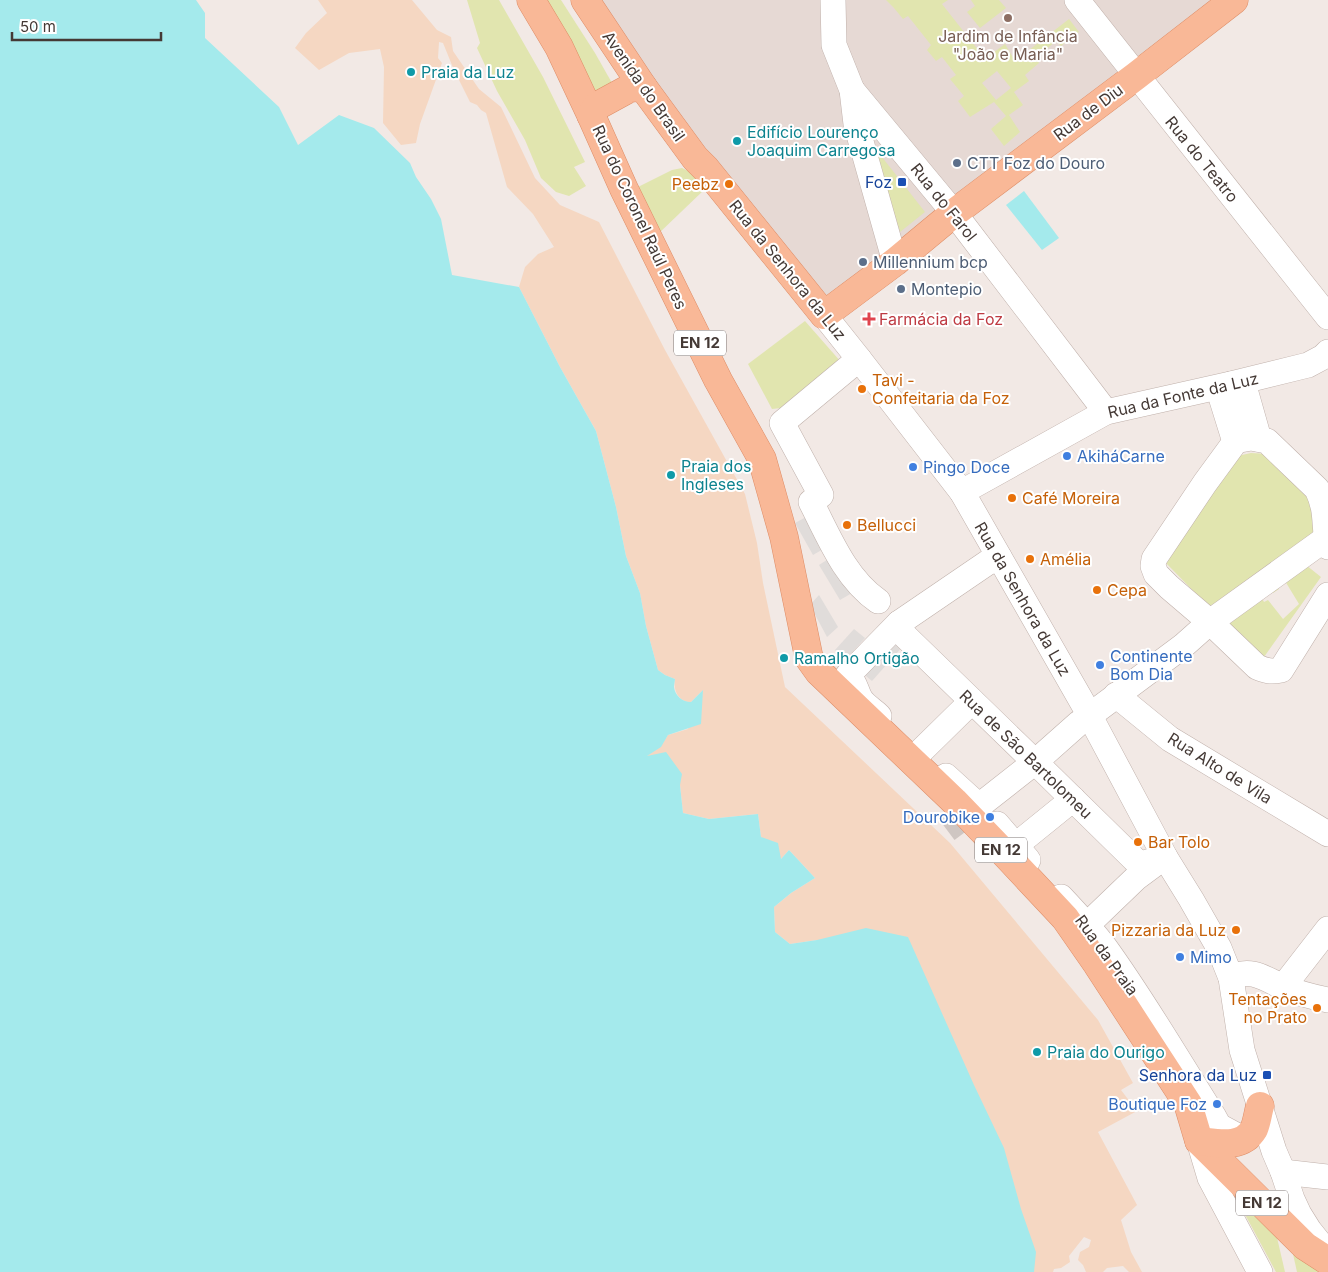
<svg xmlns="http://www.w3.org/2000/svg" width="1328" height="1272" font-family="Inter,sans-serif">
<style>
.residential{fill:#e6d9d4}
.green{fill:#e1e5af;fill-rule:evenodd}
.sand{fill:#f5d7c2}
.parking{fill:#e0dcda}
.water{fill:#a4eaec}
.lines{fill:none;stroke-linecap:round;stroke-linejoin:round}
.minor-tunnel{stroke:#cfc6c2;stroke-width:25;stroke-dasharray:25 12;stroke-linecap:butt}
.minor-casing{stroke:#c0b1ab;stroke-width:26}
.major-casing{stroke:#de8d67;stroke-width:29}
.minor{stroke:#fff;stroke-width:25}
.major{stroke:#f9b897;stroke-width:28}
.education-dot{fill:#8d6e63;stroke:#fff;stroke-width:2}
.culture-dot{fill:#0f9aa8;stroke:#fff;stroke-width:2}
.service-dot{fill:#5c6f8a;stroke:#fff;stroke-width:2}
.transit-dot{fill:#1a4fb4;stroke:#fff;stroke-width:2}
.food-dot{fill:#e8710a;stroke:#fff;stroke-width:2}
.health-dot{fill:#e0444e;stroke:#fff;stroke-width:2}
.shop-dot{fill:#3f7fe0;stroke:#fff;stroke-width:2}
.labels{text-anchor:middle;stroke-width:4;stroke-linejoin:round;paint-order:stroke}
.shield{fill:#fff;stroke:#7c7472;stroke-width:1}
.shield-label{font-size:15px;font-weight:bold;fill:#443935}
.education-label{font-size:16px;fill:#785e54;stroke:#fff}
.culture-label{font-size:16px;fill:#0d838f;stroke:#fff;text-anchor:start}
.street-label{font-size:16px;fill:#443935;stroke:#fff}
.service-label{font-size:16px;fill:#4e5e75;stroke:#fff;text-anchor:start}
.transit-label{font-size:16px;fill:#164399;stroke:#fff;text-anchor:end}
.food-label{font-size:16px;fill:#c56008;stroke:#fff;text-anchor:start}
.health-label{font-size:16px;fill:#be3a42;stroke:#fff;text-anchor:start}
.shop-label{font-size:16px;fill:#366cbe;stroke:#fff;text-anchor:start}
</style>
<rect width="100%" height="100%" fill="#f2e9e5"/>
<path class="residential" d="M 585,0 L 1234,0 L 824,315 Z"/>
<g class="green">
<path d="M 467,0 L 499,0 L 543,77 L 585,162 L 574,167 L 586,186 L 569,196 L 556,192 L 541,178 L 525,140 L 497,91 L 477,48 L 480,43 Z"/>
<path d="M 545,0 L 561,0 L 595,53 L 612,83 L 593,95 Z"/>
<path d="M 886,0 L 948,0 L 942,4 L 979,51 L 986,58 L 1005,44 L 1015,61 L 1069,19 L 1079,32 L 1061,46 L 1056,41 L 1036,58 L 1039,63 L 1025,75 L 1029,81 L 1014,92 L 1023,105 L 1009,115 L 1020,132 L 1004,146 L 991,129 L 1006,116 L 994,102 L 970,117 L 958,101 L 964,96 L 950,79 L 956,75 L 942,57 L 936,61 L 927,50 L 931,45 L 908,16 L 903,19 L 894,8 ZM 997,71 L 1011,88 L 996,100 L 982,83 Z"/>
<path d="M 971,0 L 999,0 L 1006,8 L 980,28 L 967,12 L 975,6 Z"/>
<path d="M 871,143 L 925,212 L 900,232 Z"/>
<path d="M 682,168 L 692,173 L 705,189 L 657,235 L 630,191 L 672,170 Z"/>
<path d="M 805,321 L 841,362 L 781,408 L 772,409 L 748,364 Z"/>
<path d="M 1251,453 L 1269,454 L 1315,498 L 1318,519 L 1313,538 L 1209,607 L 1163,560 L 1233,457 Z"/>
<path d="M 1306,565 L 1321,577 L 1264,657 L 1223,620 ZM 1285,581 L 1299,604 L 1283,619 L 1268,600 L 1264,602 L 1261,596 L 1270,591 L 1273,593 L 1279,589 L 1277,586 Z"/>
<path d="M 1228,1183 L 1275,1229 L 1285,1272 L 1276,1272 Z"/>
<path d="M 1291,1245 L 1321,1272 L 1297,1272 Z"/>
</g>
<path class="sand" d="M 318,0 L 412,0 L 437,30 L 451,37 L 453,51 L 479,89 L 501,107 L 535,178 L 560,205 L 599,222 L 665,350 L 745,494 L 757,543 L 763,583 L 785,687 L 950,843 L 1098,1020 L 1133,1083 L 1121,1090 L 1137,1111 L 1098,1132 L 1137,1205 L 1121,1220 L 1131,1252 L 1142,1272 L 1129,1272 L 1123,1266 L 1107,1268 L 1103,1272 L 1086,1272 L 1083,1265 L 1078,1260 L 1080,1252 L 1089,1247 L 1091,1240 L 1084,1237 L 1069,1256 L 1070,1262 L 1061,1268 L 1054,1269 L 1053,1272 L 1009,1272 L 817,940 L 790,944 L 775,932 L 774,907 L 791,893 L 815,878 L 789,850 L 781,859 L 761,837 L 758,814 L 709,819 L 683,813 L 680,785 L 645,757 L 660,747 L 668,735 L 688,729 L 703,690 L 691,702 C 678,702 673,690 675,679 L 665,675 L 658,670 L 646,626 L 640,593 L 626,556 L 616,507 L 596,431 L 560,367 L 519,287 L 525,267 L 538,254 L 554,247 L 533,214 L 507,187 L 486,113 L 481,110 L 477,105 L 470,102 L 454,70 L 443,43 L 439,42 L 438,58 L 442,63 L 420,124 L 416,143 L 401,145 L 383,123 L 384,67 L 380,49 L 349,53 L 319,70 L 295,48 L 306,33 L 327,13 Z"/>
<g class="parking">
<path d="M 808,516 L 825,548 L 813,555 L 795,523 Z"/>
<path d="M 830,558 L 852,593 L 840,600 L 819,565 Z"/>
<path d="M 819,595 L 838,627 L 827,637 L 810,605 Z"/>
<path d="M 854,629 L 865,638 L 846,659 L 835,650 Z"/>
<path d="M 892,636 L 903,646 L 872,681 L 860,671 Z"/>
</g>
<g class="water">
<path d="M 0,0 L 196,0 L 205,13 L 205,38 L 279,107 L 298,145 L 339,115 L 374,128 L 410,163 L 416,177 L 431,199 L 441,219 L 452,275 L 519,287 L 560,367 L 596,431 L 616,507 L 626,556 L 640,593 L 646,626 L 658,670 L 665,675 L 675,679 C 675,680 674,686 674,687 C 675,696 683,702 691,702 L 703,690 L 701,724 L 668,735 L 661,747 L 647,756 L 666,752 L 682,774 L 680,785 L 683,813 L 709,819 L 758,814 L 761,837 L 778,843 L 781,859 L 789,850 L 815,878 L 791,893 L 774,907 L 775,932 L 790,944 L 817,940 L 866,928 L 908,937 L 974,1085 L 1004,1148 L 1021,1209 L 1036,1252 L 1034,1272 L 0,1272 Z"/>
<path d="M 1024,191 L 1059,238 L 1042,250 L 1006,205 Z"/>
</g>
<g class="lines">
<path class="minor-tunnel" d="M 947,830 L 979,806 L 982,809"/>
<g class="minor-casing">
<g id="minor">
<path d="M 833,0 L 834,45 L 852,90 L 856,124 L 895,262"/>
<path d="M 1077,0 L 1328,317"/>
<path d="M 852,90 L 954,213 L 1106,412"/>
<path d="M 824,315 L 859,359 L 962,492 L 1085,707 L 1165,857 L 1191,899 L 1219,948 L 1231,978 L 1242,1050 L 1274,1151 L 1283,1172 L 1292,1199 L 1299,1214 L 1309,1230 L 1328,1254"/>
<path d="M 859,359 L 782,423 L 821,495 L 811,502 C 829,537 845,578 878,601"/>
<path d="M 1235,442 L 1221,397 L 1222,391 L 1231,384 L 1244,386 L 1259,439"/>
<path d="M 962,492 L 1106,412 L 1231,384 L 1308,365 L 1323,357 L 1328,352"/>
<path d="M 1328,547 C 1323,524 1328,512 1317,489 L 1267,441 L 1251,438 L 1240,440 L 1235,442 L 1205,483 L 1154,559 L 1153,566 L 1156,574 L 1169,587 L 1210,622 L 1257,667 C 1266,671 1271,672 1281,670 L 1328,595"/>
<path d="M 899,623 L 904,635 L 1035,762 L 1132,857 L 1138,863 L 1144,863 L 1165,857"/>
<path d="M 856,667 L 899,623 L 987,563 L 999,557"/>
<path d="M 848,675 C 855,682 856,690 860,698 C 864,705 873,710 879,716"/>
<path d="M 1116,695 L 1170,739 L 1328,834"/>
<path d="M 1089,716 L 1183,646 L 1210,622 L 1328,537"/>
<path d="M 919,753 L 972,701"/>
<path d="M 946,776 L 979,806 L 1035,762 L 1079,723"/>
<path d="M 997,824 L 1028,860"/>
<path d="M 1015,846 L 1073,799"/>
<path d="M 1061,897 C 1076,913 1091,929 1104,946 C 1144,1001 1178,1060 1214,1117 L 1219,1126 L 1243,1139"/>
<path d="M 1087,925 L 1136,878 L 1163,858"/>
<path d="M 1231,978 C 1250,967 1266,979 1283,987 C 1297,993 1313,997 1328,1000"/>
<path d="M 1283,987 L 1328,929"/>
<path d="M 1199,1141 L 1210,1178 L 1260,1272"/>
<path d="M 1283,1172 L 1328,1177"/>
</g>
</g>
<g class="major-casing">
<g id="major">
<path d="M 531,0 L 559,47 L 591,115 L 624,189 L 718,380 L 762,459 L 784,537 L 809,658 L 819,672 L 954,801 L 1006,855 L 1065,918 L 1097,964 L 1188,1104 L 1199,1141 L 1305,1246 L 1328,1261"/>
<path d="M 585,0 L 643,87 L 695,158 L 706,169 L 824,315 L 895,262 L 954,213 L 1136,76 L 1234,0"/>
<path d="M 591,115 L 597,106 L 630,88 L 643,87"/>
<path d="M 1199,1141 C 1218,1143 1242,1149 1254,1129 C 1257,1122 1258,1113 1260,1106"/>
</g>
</g>
<use href="#minor" class="minor"/>
<use href="#major" class="major"/>
</g>
<circle class="education-dot" cx="1008" cy="18" r="5"/>
<g class="culture-dot">
<circle cx="411" cy="72" r="5"/>
<circle cx="737" cy="141" r="5"/>
<circle cx="671" cy="475" r="5"/>
<circle cx="784" cy="658" r="5"/>
<circle cx="1037" cy="1052" r="5"/>
</g>
<g class="service-dot">
<circle cx="957" cy="163" r="5"/>
<circle cx="863" cy="262" r="5"/>
<circle cx="901" cy="289" r="5"/>
</g>
<g class="transit-dot">
<rect x="897" y="177" width="10" height="10" rx="2.5"/>
<rect x="1262" y="1070" width="10" height="10" rx="2.5"/>
</g>
<g class="food-dot">
<circle cx="729" cy="184" r="5"/>
<circle cx="862" cy="389" r="5"/>
<circle cx="1012" cy="498" r="5"/>
<circle cx="847" cy="525" r="5"/>
<circle cx="1030" cy="559" r="5"/>
<circle cx="1097" cy="590" r="5"/>
<circle cx="1138" cy="842" r="5"/>
<circle cx="1236" cy="930" r="5"/>
<circle cx="1317" cy="1008" r="5"/>
</g>
<path class="health-dot" d="M866.5 311.5h5v5h5v5h-5v5h-5v-5h-5v-5h5z"/>
<g class="shop-dot">
<circle cx="1067" cy="456" r="5"/>
<circle cx="913" cy="467" r="5"/>
<circle cx="1100" cy="665" r="5"/>
<circle cx="990" cy="817" r="5"/>
<circle cx="1180" cy="957" r="5"/>
<circle cx="1217" cy="1104" r="5"/>
</g>
<g class="labels">
<g class="shield">
<rect x="674" y="330.5" width="52" height="25" rx="4"/>
<rect x="975" y="837.5" width="52" height="25" rx="4"/>
<rect x="1236" y="1190.5" width="52" height="25" rx="4"/>
</g>
<g class="shield-label">
<text x="700" y="348">EN 12</text>
<text x="1001" y="855">EN 12</text>
<text x="1262" y="1208">EN 12</text>
</g>
<g class="education-label">
<text x="1008" y="42">Jardim de Infância<tspan x="1008" dy="18">"João e Maria"</tspan></text>
</g>
<g class="culture-label">
<text x="421" y="78">Praia da Luz</text>
<text x="747" y="138">Edifício Lourenço<tspan x="747" dy="18">Joaquim Carregosa</tspan></text>
<text x="681" y="472">Praia dos<tspan x="681" dy="18">Ingleses</tspan></text>
<text x="794" y="664">Ramalho Ortigão</text>
<text x="1047" y="1058">Praia do Ourigo</text>
</g>
<g class="street-label">
<text transform="translate(644 86) rotate(55)" y="6">Avenida do Brasil</text>
<text transform="translate(1088 112) rotate(-37)" y="6">Rua de Diu</text>
<text transform="translate(1202 159) rotate(51)" y="6">Rua do Teatro</text>
<text transform="translate(944 202) rotate(51)" y="6">Rua do Farol</text>
<text transform="translate(640 217) rotate(65)" y="6">Rua do Coronel Raúl Peres</text>
<text transform="translate(788 270) rotate(51)" y="6">Rua da Senhora da Luz</text>
<text transform="translate(1183 395) rotate(-13)" y="6">Rua da Fonte da Luz</text>
<text transform="translate(1023 599) rotate(60)" y="6">Rua da Senhora da Luz</text>
<text transform="translate(1026 754) rotate(44)" y="6">Rua de São Bartolomeu</text>
<text transform="translate(1220 768) rotate(32)" y="6">Rua Alto de Vila</text>
<text transform="translate(1107 955) rotate(54)" y="6">Rua da Praia</text>
</g>
<g class="service-label">
<text x="967" y="169">CTT Foz do Douro</text>
<text x="873" y="268">Millennium bcp</text>
<text x="911" y="295">Montepio</text>
</g>
<g class="transit-label">
<text x="892" y="188">Foz</text>
<text x="1257" y="1081">Senhora da Luz</text>
</g>
<g class="food-label">
<text x="719" y="190" text-anchor="end">Peebz</text>
<text x="872" y="386">Tavi -<tspan x="872" dy="18">Confeitaria da Foz</tspan></text>
<text x="1022" y="504">Café Moreira</text>
<text x="857" y="531">Bellucci</text>
<text x="1040" y="565">Amélia</text>
<text x="1107" y="596">Cepa</text>
<text x="1148" y="848">Bar Tolo</text>
<text x="1226" y="936" text-anchor="end">Pizzaria da Luz</text>
<text x="1307" y="1005" text-anchor="end">Tentações<tspan x="1307" dy="18">no Prato</tspan></text>
</g>
<g class="health-label">
<text x="879" y="325">Farmácia da Foz</text>
</g>
<g class="shop-label">
<text x="1077" y="462">AkiháCarne</text>
<text x="923" y="473">Pingo Doce</text>
<text x="1110" y="662">Continente<tspan x="1110" dy="18">Bom Dia</tspan></text>
<text x="980" y="823" text-anchor="end">Dourobike</text>
<text x="1190" y="963">Mimo</text>
<text x="1207" y="1110" text-anchor="end">Boutique Foz</text>
</g>
</g>
<path d="M12 32v8h149v-8" fill="none" stroke="#443935" stroke-width="2.5"/>
<text x="20" y="32" font-size="15" fill="#443935" stroke="#ffffff" stroke-width="4" paint-order="stroke">50 m</text>
</svg>
